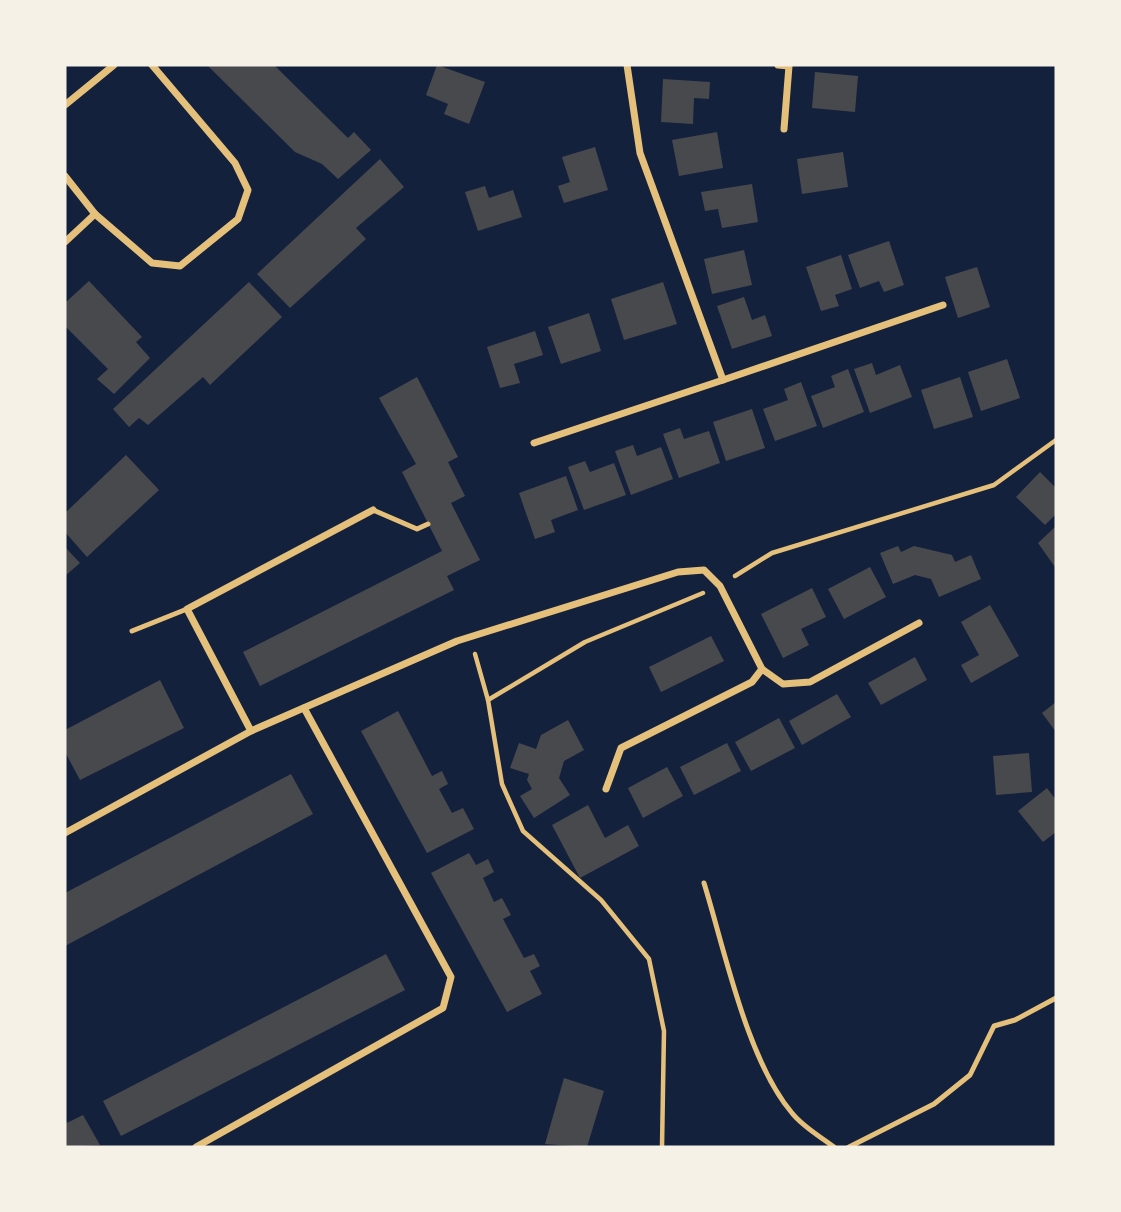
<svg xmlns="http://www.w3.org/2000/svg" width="1121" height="1212" font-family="Ubuntu,sans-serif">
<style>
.building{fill:#48494c}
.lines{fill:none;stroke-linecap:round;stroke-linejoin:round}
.path{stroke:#e5c07b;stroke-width:4.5}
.service{stroke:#e5c07b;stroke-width:5}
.minor{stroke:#e5c07b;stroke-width:7}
</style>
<rect width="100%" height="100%" fill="#14213d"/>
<g class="building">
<path d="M 207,65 L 274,65 L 348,138 L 354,132 L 371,150 L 338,179 L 322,164 L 295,152 Z"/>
<path d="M 437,65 L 485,82 L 469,124 L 444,114 L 448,104 L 426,95 Z"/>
<path d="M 815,72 L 858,76 L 855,112 L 812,108 Z"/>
<path d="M 663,79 L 710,82 L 709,99 L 694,98 L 693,124 L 661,122 Z"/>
<path d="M 717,132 L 723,168 L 679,176 L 672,140 Z"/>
<path d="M 595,147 L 608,190 L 564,203 L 558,186 L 570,182 L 562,157 Z"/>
<path d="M 843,152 L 848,187 L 802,194 L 797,159 Z"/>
<path d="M 380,159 L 404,187 L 356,228 L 366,239 L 290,308 L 257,274 Z"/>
<path d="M 752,184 L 758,222 L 722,228 L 718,209 L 705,211 L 701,192 Z"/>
<path d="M 485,186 L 489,198 L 513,190 L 522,217 L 478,231 L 465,192 Z"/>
<path d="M 889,241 L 904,285 L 884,292 L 879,281 L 860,288 L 848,255 Z"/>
<path d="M 744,250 L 752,285 L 712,294 L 704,259 Z"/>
<path d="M 841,255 L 852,289 L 835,295 L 839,306 L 821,311 L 806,267 Z"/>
<path d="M 977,267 L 990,307 L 958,318 L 945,277 Z"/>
<path d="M 89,281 L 142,337 L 136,342 L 150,358 L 114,394 L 97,379 L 108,369 L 65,326 L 65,303 Z"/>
<path d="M 249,282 L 282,317 L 210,385 L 203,377 L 148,425 L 139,418 L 129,427 L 113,409 Z"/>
<path d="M 663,282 L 677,324 L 624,340 L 611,299 Z"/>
<path d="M 744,297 L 752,320 L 765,315 L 772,336 L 732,349 L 717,306 Z"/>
<path d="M 589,313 L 601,351 L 561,364 L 548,327 Z"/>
<path d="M 535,331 L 543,355 L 514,364 L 520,383 L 500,388 L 487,347 Z"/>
<path d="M 1007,359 L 1020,398 L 981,411 L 968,372 Z"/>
<path d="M 872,363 L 876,375 L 900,365 L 912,397 L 870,413 L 854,369 Z"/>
<path d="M 848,369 L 864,412 L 823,428 L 811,396 L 835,387 L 831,376 Z"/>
<path d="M 417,377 L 458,457 L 448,462 L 465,496 L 451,503 L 480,560 L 447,576 L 454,590 L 260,686 L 243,652 L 442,551 L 402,472 L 416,464 L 379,398 Z"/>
<path d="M 960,377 L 973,417 L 934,429 L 921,390 Z"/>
<path d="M 801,382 L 817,426 L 775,441 L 763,409 L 788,400 L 784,389 Z"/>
<path d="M 752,409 L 765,448 L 726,461 L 713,422 Z"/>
<path d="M 680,428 L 684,439 L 709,431 L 720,463 L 679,478 L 663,434 Z"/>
<path d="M 633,445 L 637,456 L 661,447 L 673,479 L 631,495 L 615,451 Z"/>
<path d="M 126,455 L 159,490 L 87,557 L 65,532 L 65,513 Z"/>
<path d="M 585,461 L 590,472 L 614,463 L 626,495 L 584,510 L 568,467 Z"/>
<path d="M 1040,472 L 1056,488 L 1056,514 L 1045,525 L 1016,497 Z"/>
<path d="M 566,476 L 578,510 L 551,520 L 555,532 L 535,539 L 519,493 Z"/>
<path d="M 1056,526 L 1056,565 L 1055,567 L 1038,543 Z"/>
<path d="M 898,546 L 901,552 L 914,546 L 952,555 L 955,562 L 971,555 L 981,579 L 939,597 L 931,579 L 915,575 L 893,584 L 880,553 Z"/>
<path d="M 65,547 L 80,563 L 65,576 Z"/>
<path d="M 870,567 L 886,597 L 844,619 L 828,589 Z"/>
<path d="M 812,588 L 826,617 L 801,629 L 809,645 L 783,658 L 761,614 Z"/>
<path d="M 990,605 L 1019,656 L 971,683 L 961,665 L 979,655 L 961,622 Z"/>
<path d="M 711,636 L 724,661 L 661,692 L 649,667 Z"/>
<path d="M 915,657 L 927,680 L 881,705 L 868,683 Z"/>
<path d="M 160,680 L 184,728 L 80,780 L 65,752 L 65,730 Z"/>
<path d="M 837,694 L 851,717 L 802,745 L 789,721 Z"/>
<path d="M 1056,702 L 1056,732 L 1042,713 Z"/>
<path d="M 398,711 L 432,776 L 442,771 L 448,784 L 439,789 L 452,813 L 463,808 L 474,829 L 427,853 L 361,731 Z"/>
<path d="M 779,718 L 795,748 L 751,771 L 735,742 Z"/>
<path d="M 568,720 L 584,750 L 564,761 L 559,778 L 570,795 L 534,818 L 520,796 L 532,789 L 527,780 L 529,774 L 510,768 L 519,743 L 536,749 L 541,735 Z"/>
<path d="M 727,743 L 741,771 L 694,795 L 680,767 Z"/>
<path d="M 1029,753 L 1032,792 L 996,795 L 993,756 Z"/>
<path d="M 667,767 L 683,796 L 643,818 L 628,788 Z"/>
<path d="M 291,774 L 313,814 L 65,946 L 65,893 Z"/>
<path d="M 1047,788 L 1056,800 L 1056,832 L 1043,842 L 1018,811 Z"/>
<path d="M 588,805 L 605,838 L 628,825 L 639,846 L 580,878 L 552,825 Z"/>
<path d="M 469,853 L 476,865 L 488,859 L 494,872 L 483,878 L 494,902 L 502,898 L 511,915 L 503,919 L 524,958 L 534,954 L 540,966 L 530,971 L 542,994 L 507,1012 L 431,873 Z"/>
<path d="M 386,954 L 405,990 L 121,1136 L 103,1101 Z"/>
<path d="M 564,1078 L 604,1091 L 587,1147 L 545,1144 Z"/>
<path d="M 83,1115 L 100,1145 L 65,1147 L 65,1118 L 67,1123 Z"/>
</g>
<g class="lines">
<g class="path">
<path d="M 735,576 L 772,553 L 994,485 L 1056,440"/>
<path d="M 475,654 L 488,700"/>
<path d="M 662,1147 L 664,1031 L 649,959 L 601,900 L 523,831 L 502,784 L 488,700 L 585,642 L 703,593"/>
</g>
<g class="service">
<path d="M 373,510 L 417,529 L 428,524"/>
<path d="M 132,631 L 187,609"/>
<path d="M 704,883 C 725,951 747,1060 792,1113 C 803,1127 821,1137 834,1147"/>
<path d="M 849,1147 L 934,1104 L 970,1075 L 994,1026 L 1015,1020 L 1056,998"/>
</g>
<g class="minor">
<path d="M 627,65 L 640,153 L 723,380 L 943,305"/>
<path d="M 778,65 L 789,66 L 784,129"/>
<path d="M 65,105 L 114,65"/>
<path d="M 65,176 L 95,214 L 152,263 L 180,266 L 238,219 L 248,190 L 235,163 L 152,65"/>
<path d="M 65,242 L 95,214"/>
<path d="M 534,443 L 723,380"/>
<path d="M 251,731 L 187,609 L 373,510"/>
<path d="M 606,789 L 621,748 L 752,682 L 762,669"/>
<path d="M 65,833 L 251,731 L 457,641 L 678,572 L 704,570 L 720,586 L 762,669 L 783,684 L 810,682 L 919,623"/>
<path d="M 196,1147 L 443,1008 L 451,977 L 304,708"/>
</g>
</g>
<rect width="1121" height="1212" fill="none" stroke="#f6f1e7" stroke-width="133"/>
</svg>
